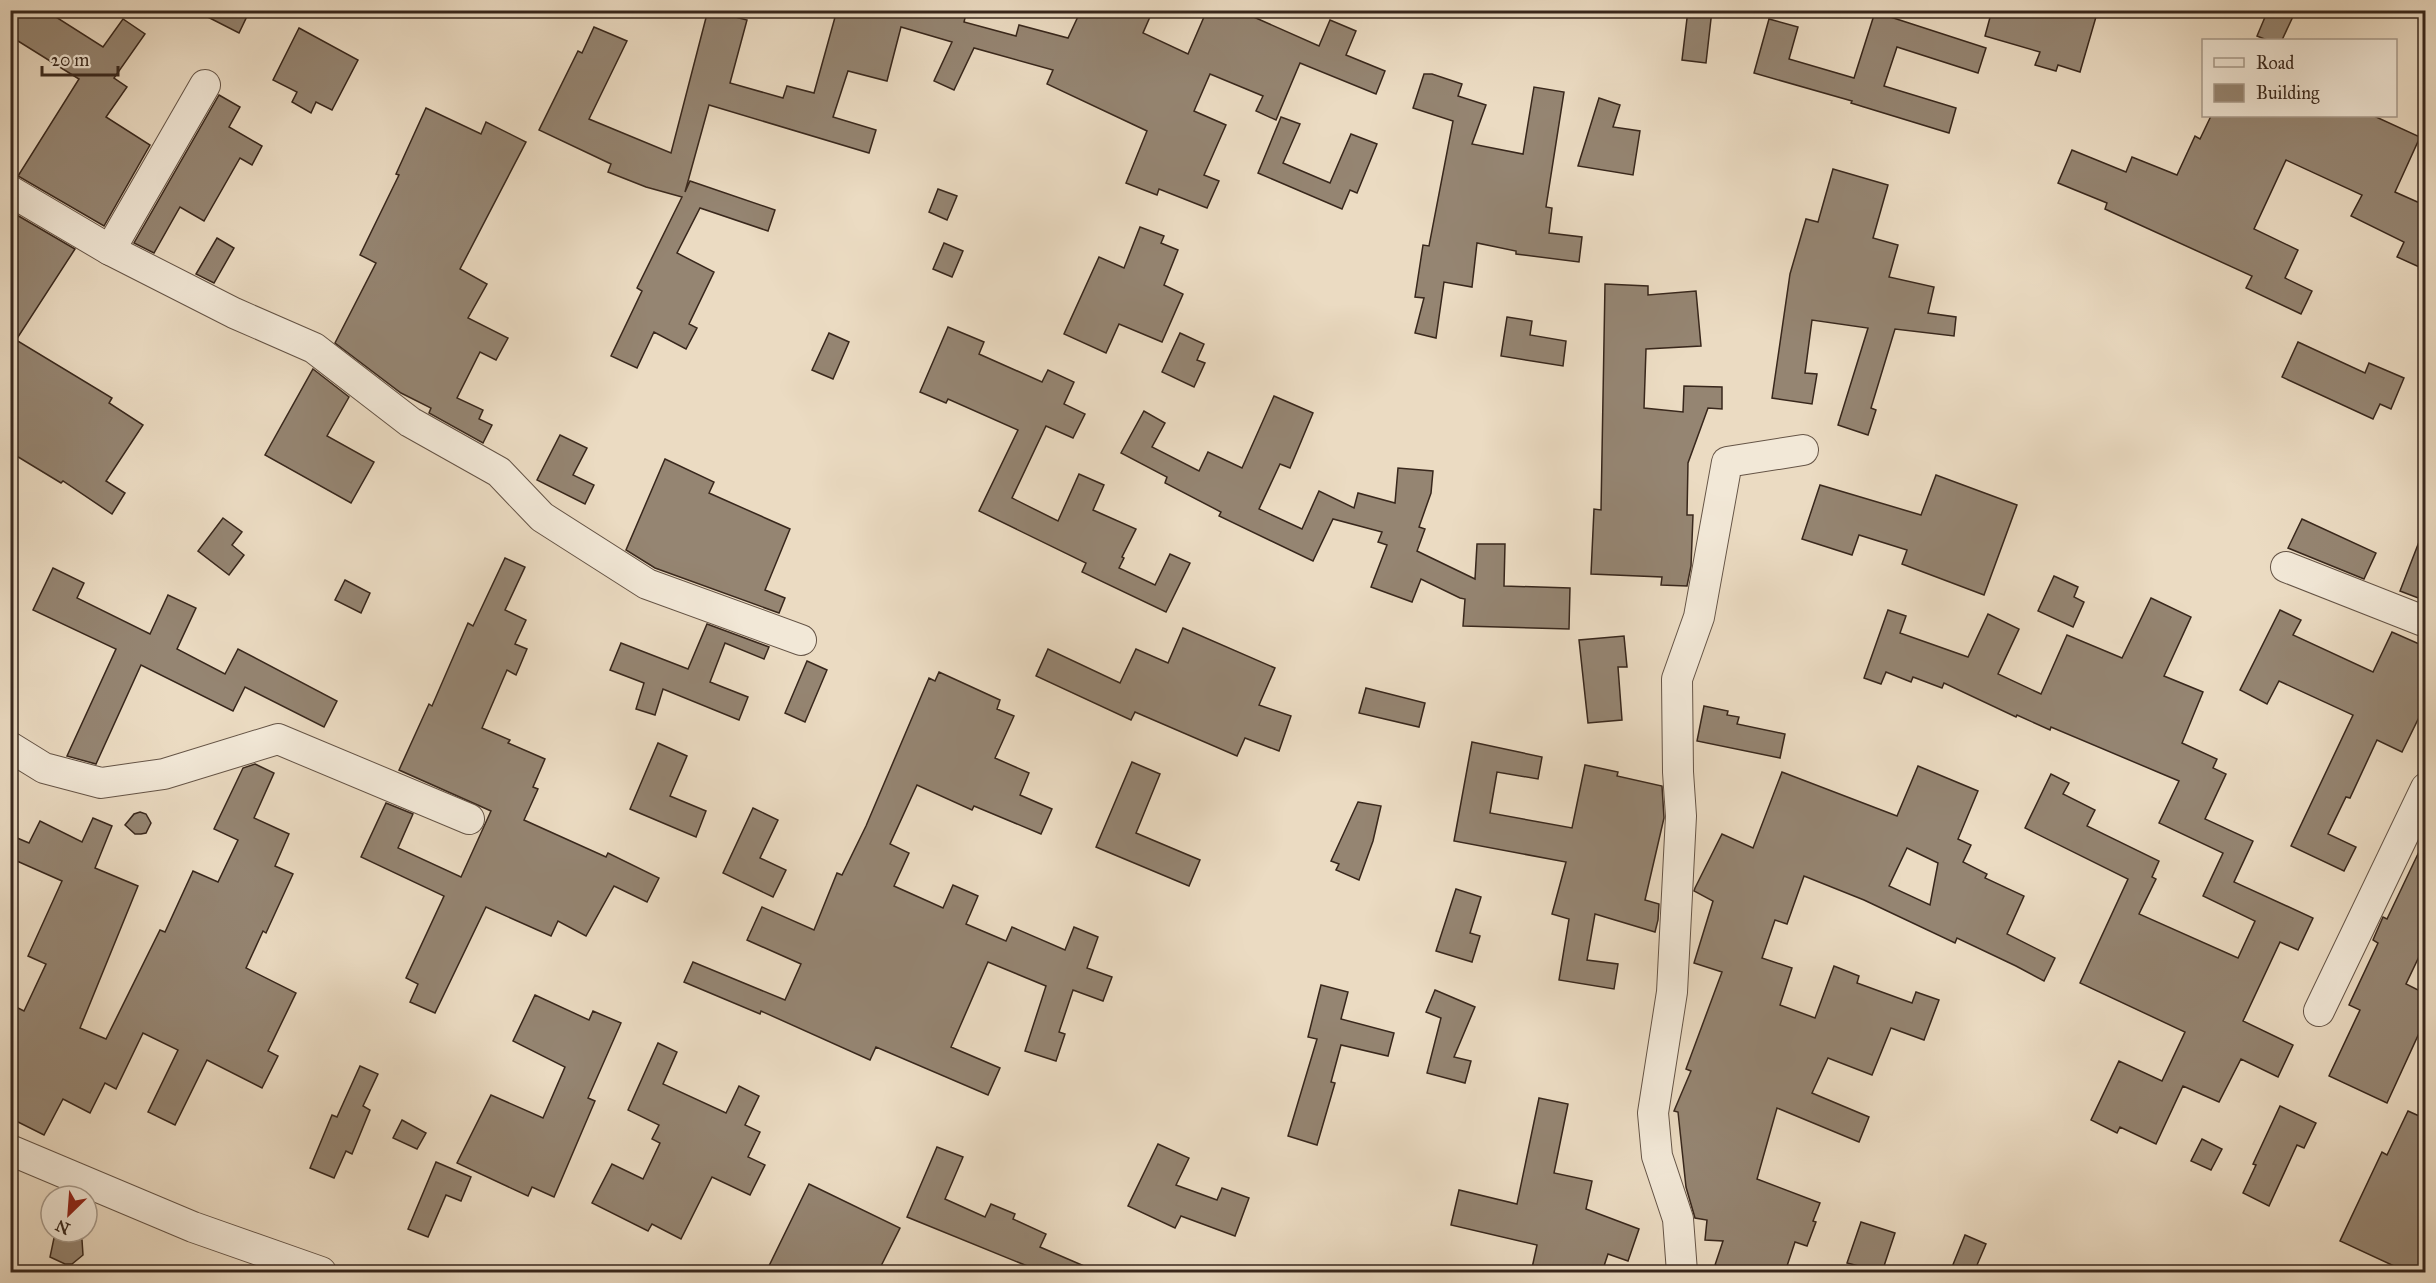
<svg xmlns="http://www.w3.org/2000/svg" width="2436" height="1283" font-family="'IM FELL Great Primer',serif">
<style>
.building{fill:#958572;stroke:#38271c;stroke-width:1.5;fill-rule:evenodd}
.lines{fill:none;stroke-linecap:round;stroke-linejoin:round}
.minor-casing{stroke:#655446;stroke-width:32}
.minor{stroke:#f2e8d7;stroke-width:30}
</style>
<rect width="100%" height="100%" fill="#ebdbc2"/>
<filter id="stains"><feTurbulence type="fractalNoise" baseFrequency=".00333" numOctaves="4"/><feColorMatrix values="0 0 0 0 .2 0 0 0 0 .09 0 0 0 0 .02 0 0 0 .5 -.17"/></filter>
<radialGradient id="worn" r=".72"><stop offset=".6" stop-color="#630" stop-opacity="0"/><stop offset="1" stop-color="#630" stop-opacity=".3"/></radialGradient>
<g class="building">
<path d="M 10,10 L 45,10 L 103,47 L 123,19 L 145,34 L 114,78 L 127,87 L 106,117 L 150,145 L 104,226 L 18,176 L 79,79 L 10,36 Z"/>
<path d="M 194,10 L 250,10 L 239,33 Z"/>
<path d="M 708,10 L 747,20 L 730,83 L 783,98 L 787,86 L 814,93 L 837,10 L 967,10 L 964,22 L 1016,36 L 1019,25 L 1068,38 L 1081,10 L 1153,10 L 1143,33 L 1188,54 L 1207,10 L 1238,10 L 1319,46 L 1330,20 L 1356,31 L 1346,55 L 1385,71 L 1376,94 L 1300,63 L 1276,120 L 1256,111 L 1263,96 L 1210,74 L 1194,111 L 1226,125 L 1204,175 L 1219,181 L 1207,208 L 1159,189 L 1157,195 L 1126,183 L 1147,131 L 1047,84 L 1053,70 L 974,48 L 954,90 L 934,81 L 952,42 L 901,27 L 887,81 L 848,71 L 833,117 L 876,130 L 869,153 L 709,105 L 685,192 L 690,181 L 775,210 L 768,231 L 700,208 L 677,253 L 714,272 L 689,324 L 697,328 L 686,349 L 654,332 L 637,368 L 611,356 L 642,291 L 637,288 L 682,197 L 646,187 L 608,172 L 611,164 L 539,130 L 578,51 L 582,53 L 594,27 L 627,41 L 589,119 L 671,153 Z"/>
<path d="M 1688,10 L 1712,10 L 1706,63 L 1682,60 Z"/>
<path d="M 1992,10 L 2098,10 L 2080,72 L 2058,65 L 2056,71 L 2035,65 L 2040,52 L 1985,36 Z"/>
<path d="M 2268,10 L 2296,10 L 2282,40 L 2267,40 L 2257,36 Z"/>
<path d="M 1875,12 L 1986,48 L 1978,73 L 1897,47 L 1884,86 L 1956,108 L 1949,133 L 1851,103 L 1852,101 L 1754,73 L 1769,19 L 1798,27 L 1789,59 L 1854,78 Z"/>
<path d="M 299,28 L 358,60 L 332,110 L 316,102 L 311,113 L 292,102 L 297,92 L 273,80 Z"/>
<path d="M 1424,74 L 1432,74 L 1462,84 L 1458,96 L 1486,105 L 1472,144 L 1523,154 L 1534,87 L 1564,92 L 1546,207 L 1552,208 L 1549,233 L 1582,237 L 1579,262 L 1516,254 L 1516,251 L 1477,243 L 1472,287 L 1444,282 L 1436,338 L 1415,333 L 1424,298 L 1415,297 L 1423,245 L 1429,246 L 1453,121 L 1413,108 Z"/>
<path d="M 219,95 L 240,107 L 229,127 L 262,146 L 252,165 L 240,158 L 204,221 L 180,207 L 154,253 L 134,243 Z"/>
<path d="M 1599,98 L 1620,105 L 1613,127 L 1640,131 L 1633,175 L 1578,166 Z"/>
<path d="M 426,108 L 481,134 L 486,122 L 526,142 L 460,269 L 487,284 L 468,318 L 508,338 L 496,360 L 480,352 L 457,398 L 483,410 L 479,419 L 492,425 L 483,443 L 429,413 L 431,408 L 401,393 L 335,343 L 376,263 L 360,255 L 399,175 L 396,174 Z"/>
<path d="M 2211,116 L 2374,116 L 2420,137 L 2395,192 L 2422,204 L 2426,196 L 2426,270 L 2397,257 L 2404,242 L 2351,216 L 2362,195 L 2286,160 L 2254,229 L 2298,250 L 2285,278 L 2312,291 L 2301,314 L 2246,288 L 2252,276 L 2105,209 L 2107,203 L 2058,183 L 2072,150 L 2126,172 L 2132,157 L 2177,175 L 2195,136 L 2200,139 Z"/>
<path d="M 1281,117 L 1300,124 L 1283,163 L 1330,183 L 1351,134 L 1377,144 L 1357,193 L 1350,190 L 1342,209 L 1258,173 Z"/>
<path d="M 1833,169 L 1888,185 L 1873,238 L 1898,245 L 1889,277 L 1934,287 L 1928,313 L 1956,317 L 1954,336 L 1895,329 L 1871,408 L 1876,410 L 1868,435 L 1838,425 L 1868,328 L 1812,320 L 1805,373 L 1817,374 L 1812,404 L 1772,398 L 1790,274 L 1806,219 L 1818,222 Z"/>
<path d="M 938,189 L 957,196 L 947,220 L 929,212 Z"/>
<path d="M 10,211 L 75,249 L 16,340 L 112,398 L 109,403 L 143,425 L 106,481 L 125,493 L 112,514 L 63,481 L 61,483 L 10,452 Z"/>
<path d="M 1140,227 L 1164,236 L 1161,243 L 1178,250 L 1164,285 L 1183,294 L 1162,342 L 1119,324 L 1106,353 L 1064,334 L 1099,257 L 1124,268 Z"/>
<path d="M 217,238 L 234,248 L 214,283 L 196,274 Z"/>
<path d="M 944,243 L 963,251 L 952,277 L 933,269 Z"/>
<path d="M 1605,284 L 1648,286 L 1648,295 L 1696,291 L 1701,346 L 1646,349 L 1644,408 L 1683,412 L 1684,386 L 1722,387 L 1722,409 L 1708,408 L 1688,463 L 1687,515 L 1693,515 L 1691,566 L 1687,586 L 1661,585 L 1662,577 L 1591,574 L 1594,509 L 1601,510 Z"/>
<path d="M 1507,317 L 1532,321 L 1530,335 L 1566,341 L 1563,366 L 1501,356 Z"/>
<path d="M 948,327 L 984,342 L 979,354 L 1042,382 L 1048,370 L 1074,382 L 1064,404 L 1085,414 L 1073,438 L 1046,426 L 1012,498 L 1058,521 L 1079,474 L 1104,485 L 1093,510 L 1136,529 L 1122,557 L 1124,558 L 1119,568 L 1155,585 L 1170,554 L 1190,563 L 1166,612 L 1082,572 L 1086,563 L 979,511 L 1018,430 L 948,399 L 946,403 L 920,392 Z"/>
<path d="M 829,333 L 849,342 L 833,379 L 812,370 Z"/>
<path d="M 1180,333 L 1204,344 L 1197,360 L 1205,363 L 1194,387 L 1162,372 Z"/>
<path d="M 2298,342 L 2365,373 L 2369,363 L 2404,378 L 2391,409 L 2380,404 L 2373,419 L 2282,377 Z"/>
<path d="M 313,369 L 349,397 L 327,436 L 374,462 L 351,503 L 265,455 Z"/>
<path d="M 1274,396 L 1313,413 L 1290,468 L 1280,464 L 1259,509 L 1302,529 L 1319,491 L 1354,508 L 1358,493 L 1395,503 L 1398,468 L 1433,471 L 1431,493 L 1419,527 L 1425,529 L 1417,551 L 1475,579 L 1477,544 L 1505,544 L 1504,586 L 1570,588 L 1569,629 L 1463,626 L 1465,599 L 1460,598 L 1421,579 L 1412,602 L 1371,587 L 1387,545 L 1378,542 L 1382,532 L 1333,519 L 1313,561 L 1219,516 L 1221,512 L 1165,483 L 1167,477 L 1121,453 L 1144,411 L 1165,423 L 1152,447 L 1199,471 L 1208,452 L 1242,468 Z"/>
<path d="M 560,435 L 587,448 L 573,475 L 594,485 L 585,504 L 537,480 Z"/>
<path d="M 665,459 L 714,482 L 709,493 L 790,529 L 765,590 L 785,598 L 779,613 L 655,568 L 626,550 Z"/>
<path d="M 1936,475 L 2017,505 L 1984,595 L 1902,564 L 1907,550 L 1859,535 L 1852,555 L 1802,539 L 1820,485 L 1921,515 Z"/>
<path d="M 223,518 L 242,532 L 232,545 L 244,555 L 229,575 L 198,551 Z"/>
<path d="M 2302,519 L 2376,553 L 2364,579 L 2288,548 Z"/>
<path d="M 2424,529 L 2426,529 L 2426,601 L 2400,591 Z"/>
<path d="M 505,558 L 525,567 L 505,610 L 526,620 L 515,644 L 527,649 L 516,675 L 507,670 L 482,728 L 510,740 L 508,743 L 545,759 L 533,787 L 538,789 L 524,820 L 606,857 L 608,853 L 659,878 L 647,902 L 614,886 L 586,936 L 558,921 L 551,936 L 486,907 L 435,1013 L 410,1002 L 418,984 L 406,978 L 444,896 L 361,857 L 386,803 L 413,814 L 398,848 L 461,877 L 491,811 L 399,770 L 429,704 L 432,706 L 468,623 L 473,626 Z"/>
<path d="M 53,568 L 84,583 L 77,598 L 150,634 L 168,595 L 196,608 L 177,649 L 225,674 L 238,649 L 337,701 L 324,727 L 245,687 L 233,711 L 141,665 L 96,764 L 67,756 L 116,649 L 33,610 Z"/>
<path d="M 2054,576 L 2078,587 L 2074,597 L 2084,602 L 2073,627 L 2038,611 Z"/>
<path d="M 345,580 L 370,593 L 361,613 L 335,600 Z"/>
<path d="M 2151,598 L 2191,617 L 2164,676 L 2203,692 L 2182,743 L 2217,759 L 2213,768 L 2226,774 L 2205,819 L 2253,841 L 2234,882 L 2313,918 L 2298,950 L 2280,942 L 2243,1021 L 2293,1045 L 2278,1077 L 2241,1059 L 2219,1102 L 2183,1086 L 2156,1144 L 2120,1127 L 2117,1133 L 2091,1120 L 2119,1061 L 2162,1081 L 2185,1032 L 2080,983 L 2128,879 L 2025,828 L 2051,774 L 2069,783 L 2063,794 L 2095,810 L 2087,826 L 2159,861 L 2152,877 L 2156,879 L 2139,914 L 2238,958 L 2255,921 L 2203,896 L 2223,853 L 2159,823 L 2179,781 L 2051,727 L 2050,730 L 2017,715 L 2016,717 L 1944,683 L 1942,688 L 1913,677 L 1911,682 L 1886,672 L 1881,684 L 1864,678 L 1888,610 L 1906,616 L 1900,633 L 1968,657 L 1988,614 L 2019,629 L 1998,674 L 2041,694 L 2067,635 L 2122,658 Z"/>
<path d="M 2280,610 L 2301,620 L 2293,635 L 2373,672 L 2392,632 L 2426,647 L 2426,703 L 2402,752 L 2377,740 L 2350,798 L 2346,797 L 2328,834 L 2356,847 L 2344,871 L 2291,846 L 2353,715 L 2279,681 L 2267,704 L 2240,690 Z"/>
<path d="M 707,624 L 769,647 L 764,659 L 725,643 L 710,682 L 748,697 L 739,720 L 663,689 L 655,715 L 636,709 L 644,683 L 610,670 L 621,643 L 688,669 Z"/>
<path d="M 1183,628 L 1275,668 L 1259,705 L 1291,716 L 1279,751 L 1245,738 L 1237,756 L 1135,712 L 1131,720 L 1036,676 L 1048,649 L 1120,683 L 1136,649 L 1168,663 Z"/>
<path d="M 1624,636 L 1627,667 L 1618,667 L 1622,720 L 1588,723 L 1579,640 Z"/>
<path d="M 807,661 L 827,670 L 805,722 L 785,713 Z"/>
<path d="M 939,672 L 1000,700 L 997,709 L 1014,716 L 995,758 L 1029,773 L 1020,795 L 1052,809 L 1041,834 L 974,806 L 972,810 L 917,785 L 890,844 L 909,853 L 894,886 L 943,908 L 953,885 L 978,896 L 966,924 L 1006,941 L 1012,927 L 1065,950 L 1074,927 L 1098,937 L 1087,968 L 1112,977 L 1103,1001 L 1073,990 L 1059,1032 L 1065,1034 L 1056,1061 L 1025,1051 L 1046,986 L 988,962 L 951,1047 L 1000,1068 L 988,1095 L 876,1047 L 870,1060 L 761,1011 L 760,1014 L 684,982 L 693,962 L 785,1000 L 801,964 L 747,940 L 762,907 L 814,930 L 837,873 L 842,875 L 866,826 L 929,678 L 935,681 Z"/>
<path d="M 1366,688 L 1425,703 L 1419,727 L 1359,713 Z"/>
<path d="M 1704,706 L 1728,711 L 1727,715 L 1739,717 L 1737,724 L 1785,734 L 1780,758 L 1697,741 Z"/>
<path d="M 1472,742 L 1542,757 L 1538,779 L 1497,772 L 1490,813 L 1572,828 L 1585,765 L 1618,772 L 1617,776 L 1662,786 L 1664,818 L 1645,900 L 1659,904 L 1658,920 L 1655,932 L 1595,914 L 1587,960 L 1618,964 L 1614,989 L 1559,980 L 1569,919 L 1552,914 L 1566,862 L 1454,841 Z"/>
<path d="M 658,743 L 687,756 L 670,796 L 706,811 L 696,837 L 630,809 Z"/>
<path d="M 1132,762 L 1160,774 L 1136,833 L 1200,860 L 1189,886 L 1096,847 Z"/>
<path d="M 255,764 L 274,773 L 254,818 L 289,834 L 275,866 L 293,874 L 266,933 L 263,931 L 246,968 L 296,993 L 268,1051 L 278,1056 L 262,1088 L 207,1060 L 175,1125 L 148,1112 L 178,1050 L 143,1033 L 116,1089 L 105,1083 L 90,1113 L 63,1099 L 44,1135 L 10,1118 L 10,1004 L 24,1011 L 46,964 L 28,956 L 62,881 L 10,858 L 10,835 L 29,843 L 40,821 L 82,842 L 93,818 L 112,826 L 95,868 L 138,886 L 80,1028 L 106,1039 L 160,930 L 165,932 L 193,871 L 218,882 L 238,840 L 214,829 L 243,768 Z"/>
<path d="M 1918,766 L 1978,791 L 1958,839 L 1971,845 L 1963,862 L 1987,874 L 1985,878 L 2024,896 L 2007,934 L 2055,958 L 2044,981 L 2016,966 L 1957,938 L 1955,943 L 1864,900 L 1804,876 L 1787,924 L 1775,920 L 1762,958 L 1792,968 L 1780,1005 L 1815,1018 L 1834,966 L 1859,976 L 1857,983 L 1912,1003 L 1916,992 L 1939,1000 L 1924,1040 L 1891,1028 L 1872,1075 L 1828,1058 L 1812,1093 L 1869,1117 L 1859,1142 L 1777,1108 L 1757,1179 L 1820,1203 L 1813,1221 L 1816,1222 L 1807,1246 L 1795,1242 L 1785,1272 L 1735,1272 L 1715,1265 L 1723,1241 L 1705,1240 L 1707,1220 L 1695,1218 L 1686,1187 L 1678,1112 L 1674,1111 L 1691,1071 L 1686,1069 L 1722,972 L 1694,963 L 1713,901 L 1694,891 L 1695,888 L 1722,834 L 1753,848 L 1782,772 L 1897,816 ZM 1907,848 L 1938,863 L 1930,905 L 1889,886 Z"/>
<path d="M 1358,802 L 1381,806 L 1373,841 L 1359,880 L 1336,870 L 1339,864 L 1331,861 Z"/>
<path d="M 753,808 L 778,820 L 760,858 L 786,870 L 773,897 L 723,873 Z"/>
<path d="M 140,812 L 146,814 L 151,823 L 146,833 L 141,834 L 135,834 L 125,825 L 134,814 Z"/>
<path d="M 2426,837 L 2426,942 L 2406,984 L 2426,994 L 2426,1018 L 2387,1103 L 2329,1076 L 2360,1010 L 2349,1005 L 2378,943 L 2373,940 L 2383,917 L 2387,919 Z"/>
<path d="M 1456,889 L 1481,897 L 1470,933 L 1480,936 L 1472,962 L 1436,951 Z"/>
<path d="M 1321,985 L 1348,992 L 1341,1019 L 1394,1033 L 1388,1056 L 1341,1045 L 1331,1082 L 1335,1083 L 1317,1145 L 1288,1136 L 1317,1039 L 1308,1037 Z"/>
<path d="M 1435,990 L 1475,1007 L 1454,1057 L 1471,1061 L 1465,1083 L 1427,1073 L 1441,1018 L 1426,1012 Z"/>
<path d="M 535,995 L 589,1020 L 593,1011 L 621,1023 L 588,1098 L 595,1101 L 554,1197 L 532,1187 L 528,1196 L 457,1163 L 491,1095 L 543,1118 L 565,1067 L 513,1041 Z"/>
<path d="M 658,1043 L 677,1052 L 663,1084 L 726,1113 L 739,1086 L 759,1096 L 745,1125 L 760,1132 L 748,1157 L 765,1165 L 750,1195 L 712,1177 L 681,1239 L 652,1224 L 648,1231 L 592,1203 L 612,1164 L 643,1179 L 660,1143 L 652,1139 L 659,1125 L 628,1110 Z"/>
<path d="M 360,1066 L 378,1074 L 363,1106 L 370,1110 L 352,1154 L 346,1151 L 334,1178 L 310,1168 L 332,1115 L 337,1117 Z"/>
<path d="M 1539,1098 L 1568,1104 L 1554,1173 L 1592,1181 L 1586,1209 L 1639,1229 L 1628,1261 L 1608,1254 L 1602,1272 L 1553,1272 L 1532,1268 L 1537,1245 L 1451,1225 L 1459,1190 L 1517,1204 Z"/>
<path d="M 2280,1106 L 2316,1123 L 2304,1148 L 2297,1145 L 2269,1206 L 2243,1193 L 2256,1165 L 2253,1164 Z"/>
<path d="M 2408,1111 L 2426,1119 L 2426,1272 L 2407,1272 L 2340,1241 L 2382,1152 L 2387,1155 Z"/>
<path d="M 402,1120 L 426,1133 L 417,1149 L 393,1138 Z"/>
<path d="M 2202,1139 L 2222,1149 L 2211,1170 L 2191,1161 Z"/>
<path d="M 1158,1144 L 1189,1158 L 1176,1185 L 1217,1200 L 1222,1188 L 1249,1198 L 1235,1236 L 1181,1216 L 1175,1228 L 1128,1206 Z"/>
<path d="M 937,1147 L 963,1157 L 945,1199 L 985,1217 L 991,1204 L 1015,1214 L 1013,1219 L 1046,1234 L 1040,1247 L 1098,1272 L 1042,1272 L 907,1217 Z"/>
<path d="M 436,1162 L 471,1177 L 461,1201 L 446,1195 L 428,1237 L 408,1229 Z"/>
<path d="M 809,1184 L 900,1228 L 878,1272 L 766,1272 Z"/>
<path d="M 1861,1222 L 1895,1233 L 1882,1272 L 1847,1263 Z"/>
<path d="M 64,1232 L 78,1235 L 82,1240 L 83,1255 L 72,1264 L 65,1264 L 50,1257 L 54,1238 Z"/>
<path d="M 1965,1235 L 1986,1244 L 1974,1272 L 1950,1272 Z"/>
</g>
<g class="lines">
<g class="minor-casing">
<g id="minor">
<path d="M 10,191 L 110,250 L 234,313 L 314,348 L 410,422 L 499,472 L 542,517 L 647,584 L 801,640"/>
<path d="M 110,250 L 205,85"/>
<path d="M 2286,567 L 2426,622"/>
<path d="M 10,747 L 44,768 L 101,783 L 164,774 L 278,739 L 469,819"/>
<path d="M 2319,1011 L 2426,788"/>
<path d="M 10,1150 L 193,1227 L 321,1272"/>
<path d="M 1682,1272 L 1678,1219 L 1657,1156 L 1653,1113 L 1672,992 L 1681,816 L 1678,772 L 1677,679 L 1699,617 L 1727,462 L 1803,450"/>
</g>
</g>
<use href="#minor" class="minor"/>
</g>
<rect width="2436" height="1283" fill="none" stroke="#ebdbc2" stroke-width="36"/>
<rect x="12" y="12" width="2412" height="1259" fill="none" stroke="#38271c" stroke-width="3"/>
<rect x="18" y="18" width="2400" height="1247" fill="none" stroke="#38271c" stroke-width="1.5"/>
<rect x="2202" y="39" width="195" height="78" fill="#f2e8d7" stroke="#a89b8c" stroke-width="1.5"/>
<rect x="2214" y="58" width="30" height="9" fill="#f2e8d7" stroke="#a89b8c" stroke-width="1.5"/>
<text x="2256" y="69" font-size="18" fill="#38271c">Road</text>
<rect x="2214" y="84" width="30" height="18" fill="#958572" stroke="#a89b8c" stroke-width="1.5"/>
<text x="2256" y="99" font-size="18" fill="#38271c">Building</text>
<g transform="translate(69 1214) rotate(205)"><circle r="28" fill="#f2e8d7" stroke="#a89b8c" stroke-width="1.5"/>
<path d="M0-4.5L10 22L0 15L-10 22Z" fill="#8f2418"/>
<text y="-9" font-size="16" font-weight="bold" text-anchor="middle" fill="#38271c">N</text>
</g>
<path d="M42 66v9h76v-9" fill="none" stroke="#38271c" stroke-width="3"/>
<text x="51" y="66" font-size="18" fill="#38271c" stroke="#f2e8d7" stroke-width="4.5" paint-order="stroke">20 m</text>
<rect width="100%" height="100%" filter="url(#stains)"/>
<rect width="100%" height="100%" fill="url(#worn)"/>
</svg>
